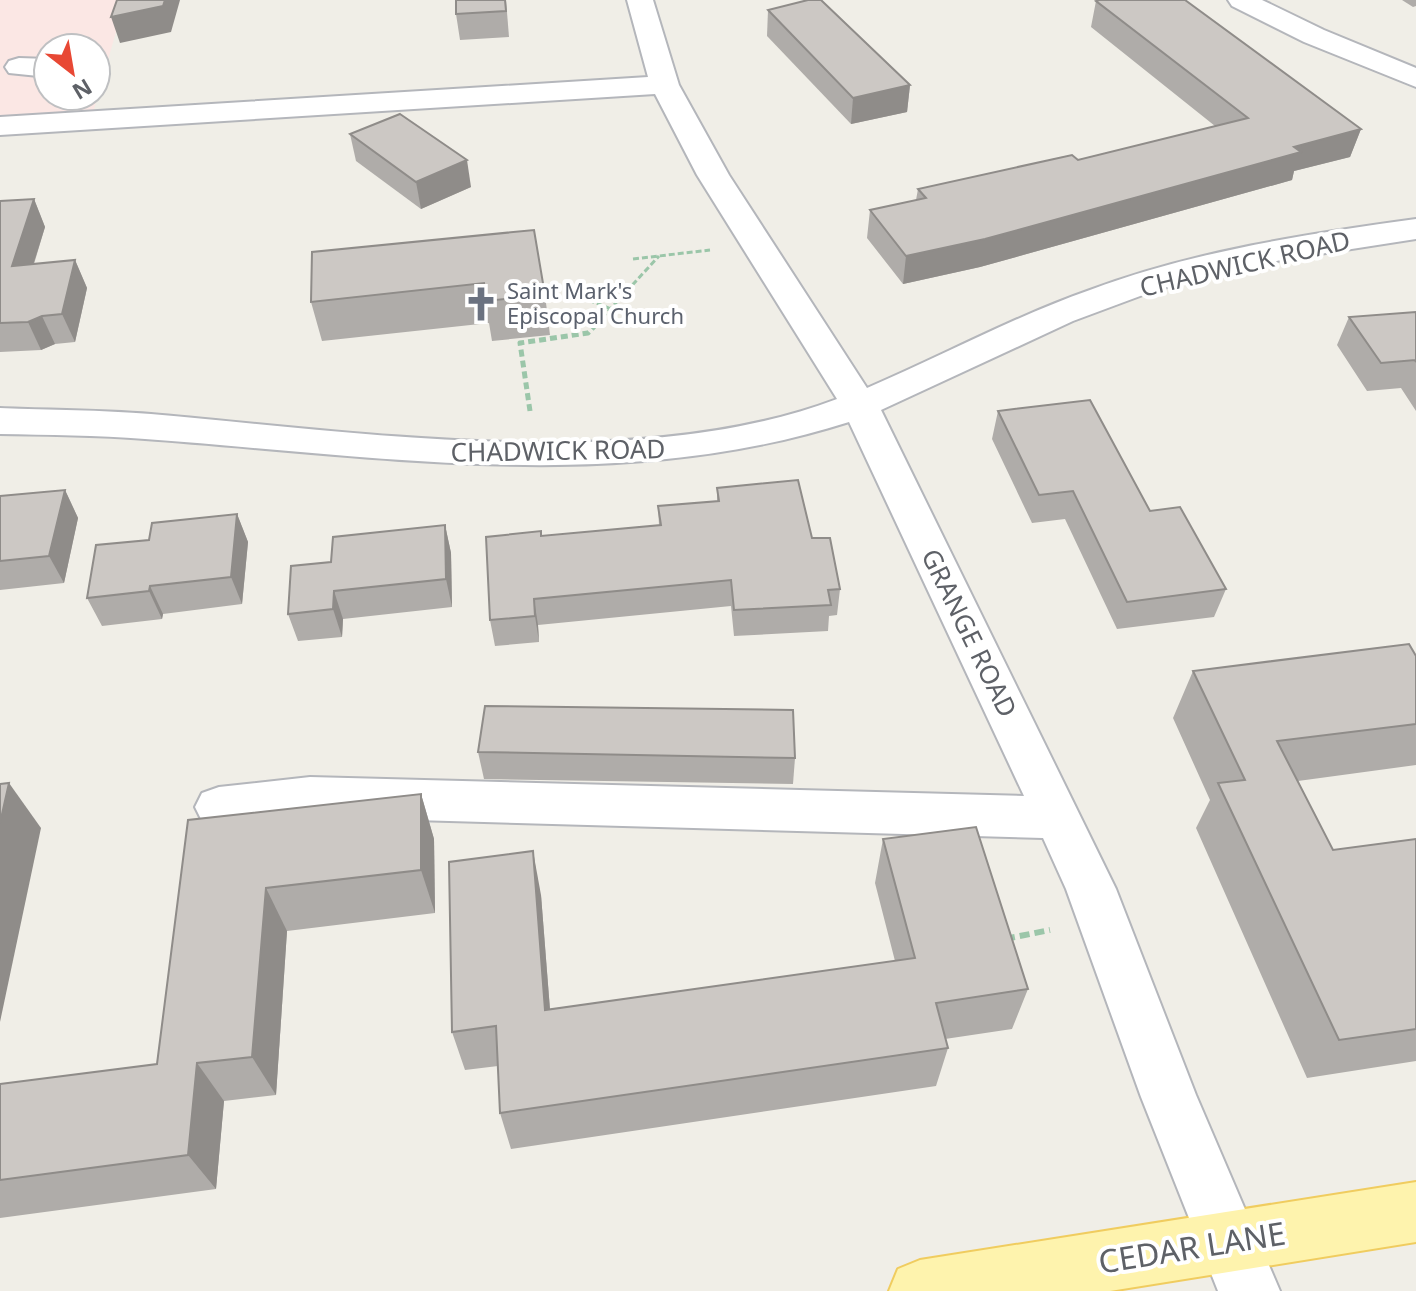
<svg xmlns="http://www.w3.org/2000/svg" width="1416" height="1291" font-family="'Noto Sans',sans-serif">
<style>
.medical{fill:#fbe7e4;fill-rule:evenodd}
.lines{fill:none;stroke-linecap:round;stroke-linejoin:round}
.minor-casing{stroke:#b4b6bb;stroke-width:4}
.major-casing{stroke:#f0cc5f;stroke-width:4}
.path-far2{stroke:#9bc6a9;stroke-width:3;stroke-dasharray:6 3;stroke-linecap:butt}
.path-far1{stroke:#9bc6a9;stroke-width:5;stroke-dasharray:7 4;stroke-linecap:butt}
.path{stroke:#9bc6a9;stroke-width:6;stroke-dasharray:10 5;stroke-linecap:butt}
.minor{fill:#fff;fill-rule:evenodd}
.major{fill:#fef3ad;fill-rule:evenodd}
.wall{fill:#afaca9}
.shaded-wall{fill:#8f8c89}
.building{fill:#ccc8c4;stroke:#8f8c89;stroke-width:2}
.labels{text-anchor:middle;stroke-width:8;stroke-linejoin:round;paint-order:stroke}
.far-worship-label{font-size:22px;fill:#5b616d;stroke:#fff;text-anchor:start}
.street-label{font-size:26px;fill:#5e6167;stroke:#fff}
.near-street-label{font-size:32px;fill:#5e6167;stroke:#fff}
</style>
<rect width="100%" height="100%" fill="#f0eee7"/>
<path class="medical" d="M 0,0 L 125,0 L 91,120 L 0,126 ZM 48,48 L 96,48 L 96,96 L 48,96 Z"/>
<g class="lines">
<g class="minor-casing">
<g id="minor">
<path d="M 627,0 L 653,0 L 679,85 L 729,175 L 867,388 C 942,356 1013,317 1090,290 C 1194,251 1306,234 1416,219 L 1416,239 L 1281,260 L 1159,289 L 1073,321 L 881,410 L 1116,889 L 1196,1095 L 1280,1291 L 1218,1291 L 1141,1097 L 1066,889 L 1043,838 L 310,817 L 219,827 L 202,821 L 195,807 L 202,793 L 219,787 L 310,777 L 1024,796 L 849,422 C 618,496 382,456 145,439 C 97,435 48,435 0,434 L 0,408 C 50,410 101,410 151,414 C 362,432 636,475 837,399 L 697,175 L 655,94 L 0,135 L 0,117 L 648,77 Z"/>
<path d="M 1228,0 L 1262,0 L 1324,30 L 1416,68 L 1416,87 L 1304,42 L 1232,6 Z"/>
<path d="M 19,58 L 48,59 L 48,77 L 9,73 L 5,67 L 9,61 Z"/>
</g>
</g>
<g class="major-casing">
<path id="major" d="M 1416,1182 L 1416,1242 L 1110,1291 L 889,1291 L 898,1269 L 920,1260 Z"/>
</g>
<g class="path-far2">
<path d="M 633,259 L 710,250"/>
<path d="M 555,287 L 611,309"/>
<path d="M 602,318 L 659,256"/>
</g>
<path class="path-far1" d="M 530,411 L 520,343 L 588,333 L 604,316"/>
<path class="path" d="M 1005,939 L 1050,930"/>
<use href="#minor" class="minor"/>
<use href="#major" class="major"/>
</g>
<g class="wall">
<path d="M 456,0 L 506,0 L 509,37 L 460,40 L 456,14 Z"/>
<path d="M 1402,0 L 1416,0 L 1416,6 L 1413,7 Z"/>
<path d="M 1096,1 L 1361,129 L 1350,157 L 1294,171 L 1292,180 L 980,267 L 903,284 L 867,238 L 870,210 L 916,200 L 918,189 L 1078,160 L 1215,126 L 1091,27 Z"/>
<path d="M 768,10 L 910,85 L 907,112 L 851,124 L 767,36 Z"/>
<path d="M 350,134 L 471,187 L 421,209 L 356,161 Z"/>
<path d="M 34,199 L 45,227 L 34,264 L 75,260 L 87,288 L 75,342 L 55,344 L 41,350 L 0,352 L 0,201 Z"/>
<path d="M 312,252 L 545,295 L 550,335 L 492,341 L 489,323 L 322,341 L 311,302 Z"/>
<path d="M 1416,312 L 1416,411 L 1401,388 L 1367,391 L 1337,345 L 1349,317 Z"/>
<path d="M 998,411 L 1150,511 L 1226,589 L 1214,617 L 1117,629 L 1065,519 L 1032,523 L 992,439 Z"/>
<path d="M 717,488 L 812,538 L 840,589 L 837,615 L 829,616 L 828,631 L 734,636 L 731,606 L 538,625 L 539,642 L 495,646 L 490,620 L 542,536 L 659,525 L 658,506 L 717,501 Z"/>
<path d="M 65,490 L 78,518 L 64,583 L 0,590 L 0,496 Z"/>
<path d="M 237,514 L 248,542 L 242,604 L 163,614 L 162,619 L 102,626 L 87,598 L 149,540 Z"/>
<path d="M 445,525 L 451,553 L 452,607 L 343,619 L 342,637 L 298,641 L 288,614 L 331,562 Z"/>
<path d="M 1416,656 L 1416,765 L 1298,781 L 1333,850 L 1416,839 L 1416,1061 L 1307,1078 L 1196,828 L 1210,800 L 1173,718 L 1193,671 Z"/>
<path d="M 478,752 L 795,758 L 793,784 L 484,779 Z"/>
<path d="M 421,794 L 434,839 L 435,913 L 287,931 L 276,1095 L 224,1101 L 216,1189 L 0,1218 L 0,1084 L 157,1064 L 188,820 Z"/>
<path d="M 883,839 L 1028,989 L 1012,1029 L 945,1039 L 948,1048 L 936,1086 L 511,1149 L 500,1113 L 498,1066 L 465,1070 L 452,1032 L 541,895 L 550,1009 L 895,961 L 875,883 Z"/>
</g>
<g class="shaded-wall">
<path d="M 165,0 L 180,0 L 171,32 L 120,43 L 111,17 Z"/>
<path d="M 910,85 L 907,112 L 851,124 L 853,98 Z"/>
<path d="M 1361,129 L 1350,157 L 1294,171 L 1292,180 L 980,267 L 903,284 L 906,256 L 1294,147 Z"/>
<path d="M 467,160 L 471,187 L 421,209 L 416,182 Z"/>
<path d="M 34,199 L 45,227 L 24,294 L 12,266 Z"/>
<path d="M 75,260 L 87,288 L 75,342 L 62,314 Z"/>
<path d="M 42,316 L 55,344 L 41,350 L 28,322 Z"/>
<path d="M 65,490 L 78,518 L 64,583 L 49,556 Z"/>
<path d="M 237,514 L 248,542 L 242,604 L 231,577 Z"/>
<path d="M 445,525 L 451,553 L 452,607 L 446,579 Z"/>
<path d="M 150,586 L 163,614 L 162,619 L 149,591 Z"/>
<path d="M 334,591 L 343,619 L 342,637 L 333,609 Z"/>
<path d="M 534,599 L 538,625 L 539,642 L 535,616 Z"/>
<path d="M 9,783 L 41,828 L 0,1022 L 0,823 Z"/>
<path d="M 421,794 L 434,839 L 435,913 L 421,870 Z"/>
<path d="M 533,851 L 541,895 L 553,1049 L 545,1010 Z"/>
<path d="M 266,888 L 287,931 L 276,1095 L 252,1057 Z"/>
<path d="M 197,1063 L 224,1101 L 216,1189 L 188,1155 Z"/>
</g>
<g class="building">
<path d="M 117,0 L 165,0 L 163,6 L 111,17 Z"/>
<path d="M 456,0 L 505,0 L 506,11 L 456,14 Z"/>
<path d="M 808,0 L 821,0 L 910,85 L 853,98 L 768,10 Z"/>
<path d="M 1099,0 L 1185,0 L 1361,129 L 1294,147 L 1301,152 L 985,239 L 906,256 L 870,210 L 926,198 L 918,189 L 1072,155 L 1078,160 L 1248,118 L 1096,1 Z"/>
<path d="M 400,114 L 467,160 L 416,182 L 350,134 Z"/>
<path d="M 34,199 L 12,266 L 75,260 L 62,314 L 42,316 L 28,322 L 0,323 L 0,201 Z"/>
<path d="M 534,230 L 545,295 L 486,301 L 484,283 L 311,302 L 312,252 Z"/>
<path d="M 1416,312 L 1416,362 L 1415,360 L 1381,363 L 1349,317 Z"/>
<path d="M 1090,400 L 1150,511 L 1180,507 L 1226,589 L 1127,602 L 1073,491 L 1039,495 L 998,411 Z"/>
<path d="M 798,480 L 812,538 L 830,538 L 840,589 L 828,590 L 831,605 L 734,610 L 731,580 L 534,599 L 535,616 L 490,620 L 486,537 L 541,531 L 541,536 L 661,525 L 658,506 L 719,501 L 717,488 Z"/>
<path d="M 65,490 L 49,556 L 0,561 L 0,496 Z"/>
<path d="M 237,514 L 231,577 L 150,586 L 149,591 L 87,598 L 96,545 L 149,540 L 152,523 Z"/>
<path d="M 445,525 L 446,579 L 334,591 L 333,609 L 288,614 L 291,566 L 331,562 L 333,537 Z"/>
<path d="M 1409,644 L 1416,656 L 1416,724 L 1277,741 L 1333,850 L 1416,839 L 1416,1029 L 1339,1040 L 1218,783 L 1245,780 L 1193,671 Z"/>
<path d="M 485,706 L 793,710 L 795,758 L 478,752 Z"/>
<path d="M 9,783 L 0,823 L 0,784 Z"/>
<path d="M 421,794 L 421,870 L 266,888 L 252,1057 L 197,1063 L 188,1155 L 0,1180 L 0,1084 L 157,1064 L 188,820 Z"/>
<path d="M 976,827 L 1028,989 L 936,1003 L 948,1048 L 500,1113 L 496,1026 L 452,1032 L 449,862 L 533,851 L 545,1010 L 915,958 L 883,839 Z"/>
</g>
<defs>
<g id="church-bare" transform="scale(2.76)"><path d="M-1.2-6h2.4v3.5h3.3v2.4h-3.3V6h-2.4V-.1h-3.3v-2.4h3.3Z" fill="#6b7280" stroke="#fff" stroke-width="2.5" paint-order="stroke"/></g>
</defs>
<g fill-rule="evenodd">
<use href="#church-bare" x="481" y="304"/>
</g>
<g class="labels">
<g class="far-worship-label">
<text x="507" y="299">Saint Mark's<tspan x="507" dy="25">Episcopal Church</tspan></text>
</g>
<g class="street-label">
<text transform="translate(1245 264) rotate(-13)" y="9">CHADWICK ROAD</text>
<text transform="translate(558 451) rotate(-1)" y="9">CHADWICK ROAD</text>
<text transform="translate(969 633) rotate(64)" y="9">GRANGE ROAD</text>
</g>
<g class="near-street-label">
<text transform="translate(1192 1248) rotate(-9)" y="11">CEDAR LANE</text>
</g>
</g>
<g transform="translate(72 72) rotate(149)"><circle r="38" fill="#ffffff" stroke="#bfc0c2" stroke-width="2"/>
<path d="M0-6L14 30L0 20L-14 30Z" fill="#e84834"/>
<text y="-12" font-size="22" font-weight="bold" text-anchor="middle" fill="#5e6167">N</text>
</g>
</svg>
